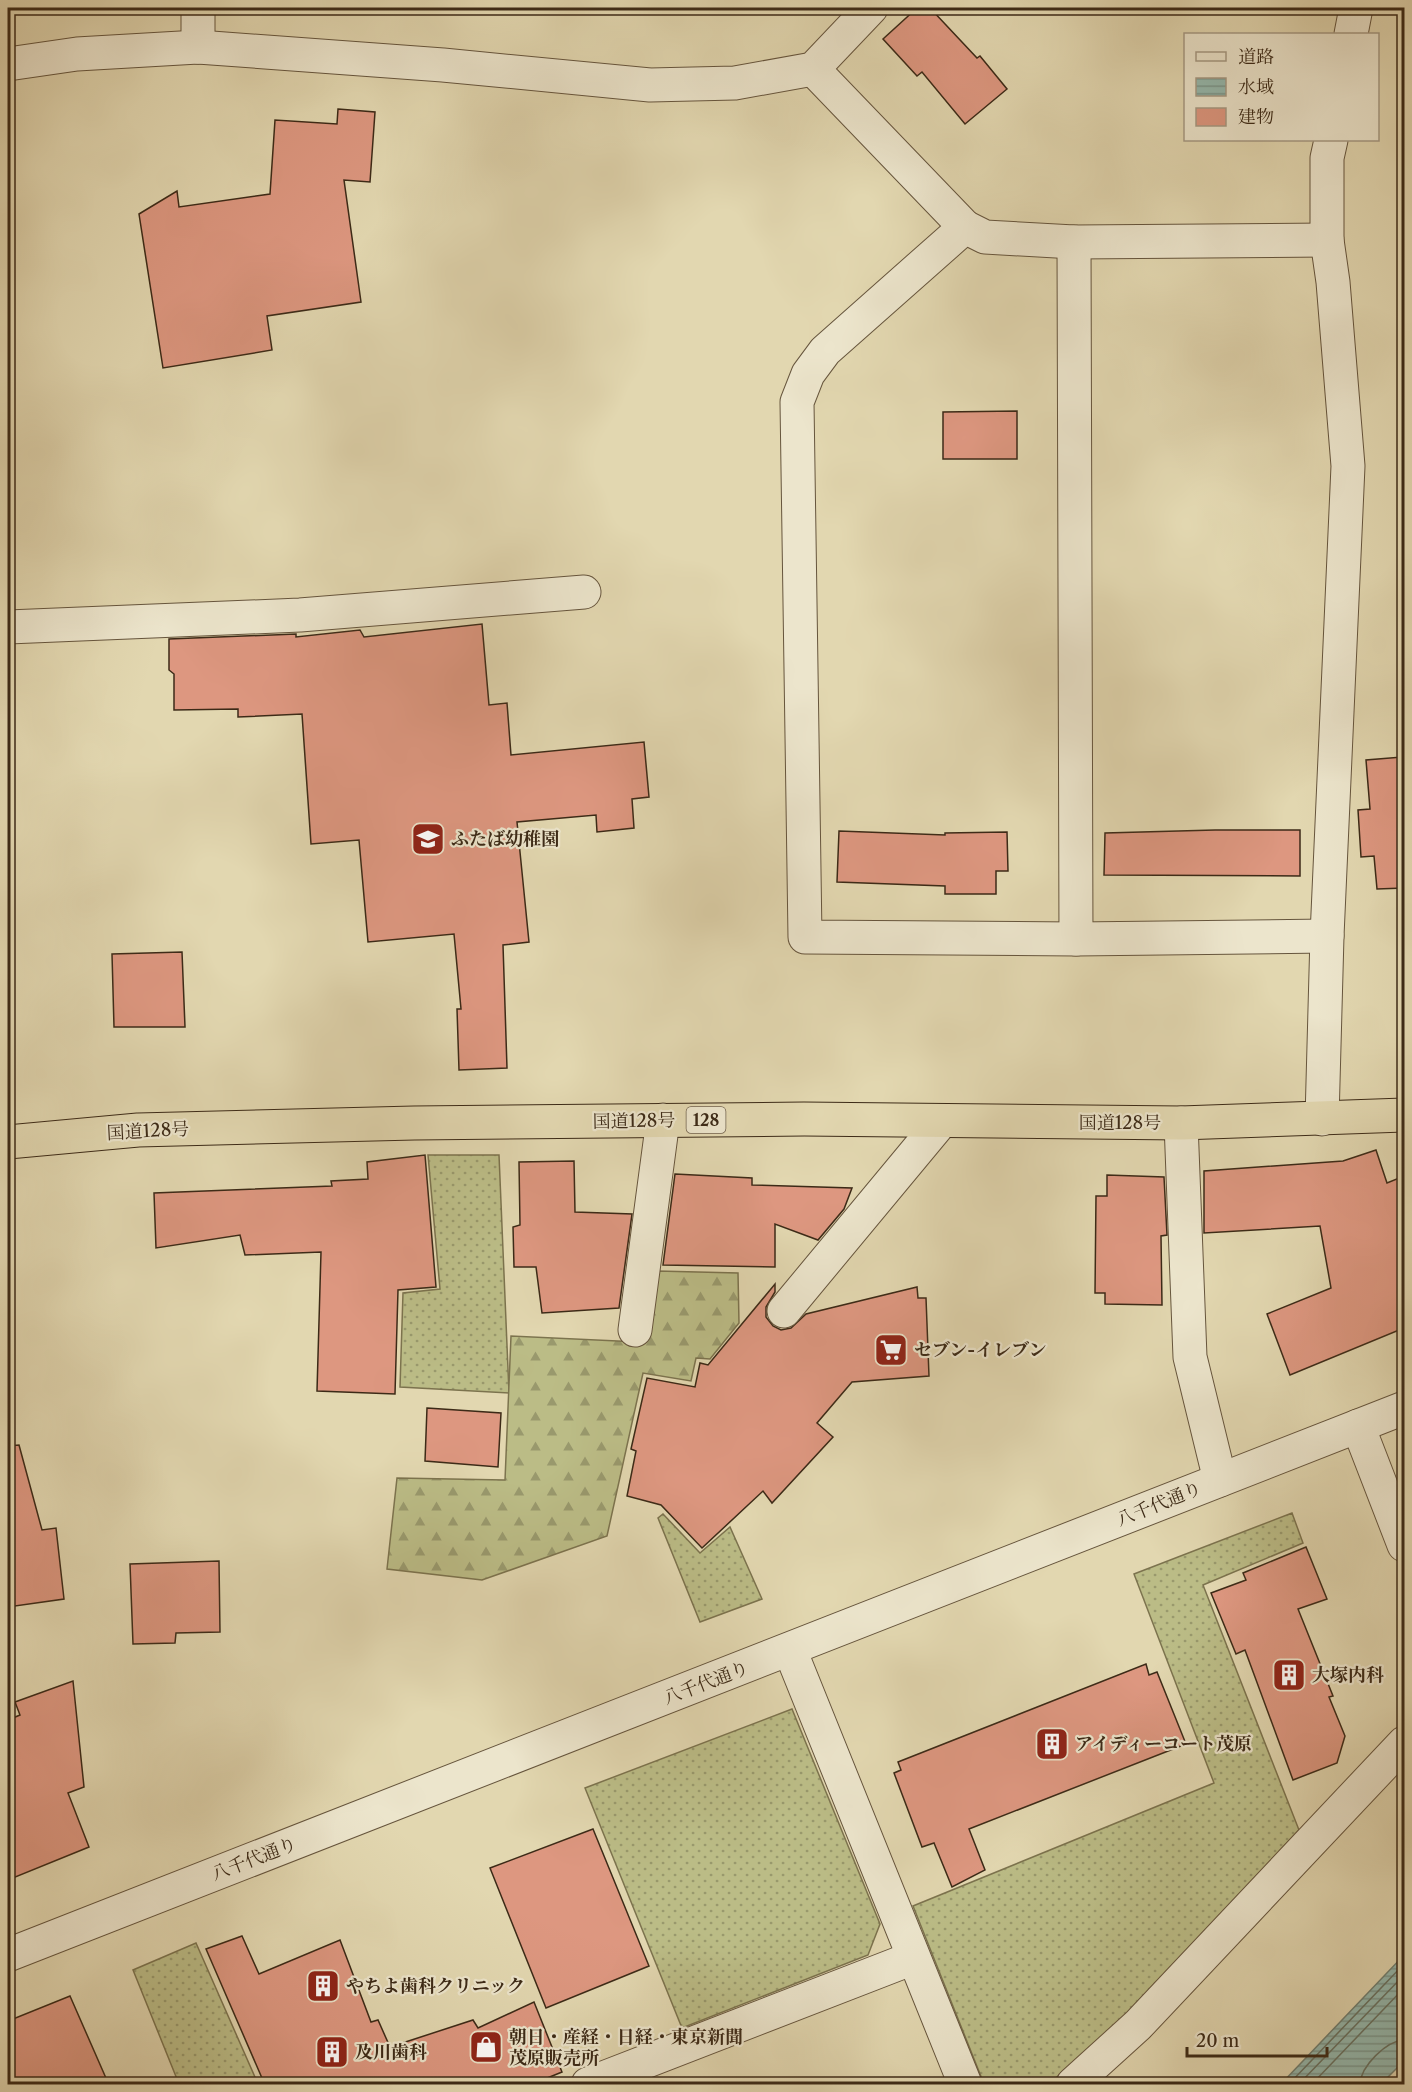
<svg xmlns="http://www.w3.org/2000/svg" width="1412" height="2092" font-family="'Libre Caslon Text','Noto Serif JP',serif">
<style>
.grass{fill:url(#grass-dots);stroke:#7c734e;stroke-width:1.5}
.forest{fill:url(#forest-firs);stroke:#7c734e;stroke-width:1.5}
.water{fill:url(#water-rules);stroke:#718072;stroke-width:1.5}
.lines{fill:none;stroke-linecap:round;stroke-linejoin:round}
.shore{stroke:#687262;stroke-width:1.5}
.building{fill:#dd9780;stroke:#3c2a17;stroke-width:1.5}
.minor-casing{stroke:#66553d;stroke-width:35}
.highway-casing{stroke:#3c2a17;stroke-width:35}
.minor{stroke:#ece5cc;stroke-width:33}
.highway{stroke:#e2d7b0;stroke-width:33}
.labels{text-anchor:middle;stroke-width:4.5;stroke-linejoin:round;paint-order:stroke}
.shield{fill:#ece5cc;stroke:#71624d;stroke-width:1.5}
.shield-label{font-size:16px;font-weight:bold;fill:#3c2a17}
.poi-label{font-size:18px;font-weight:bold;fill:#3c2a17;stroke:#ece5cc;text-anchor:start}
.street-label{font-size:18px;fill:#3c2a17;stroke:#ece5cc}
</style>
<defs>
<pattern id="grass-dots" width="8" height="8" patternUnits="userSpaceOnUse" patternTransform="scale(1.5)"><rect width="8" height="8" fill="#bbbc86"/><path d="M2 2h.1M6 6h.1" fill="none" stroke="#99996d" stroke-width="1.8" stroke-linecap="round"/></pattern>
<pattern id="forest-firs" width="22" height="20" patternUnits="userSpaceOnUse" patternTransform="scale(1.5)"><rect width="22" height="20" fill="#bbbc86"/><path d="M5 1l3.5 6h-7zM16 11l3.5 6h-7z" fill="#99996d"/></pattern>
<pattern id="water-rules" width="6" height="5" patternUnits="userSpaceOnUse" patternTransform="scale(1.5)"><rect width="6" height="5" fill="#95b9ae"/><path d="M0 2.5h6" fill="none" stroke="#7b978d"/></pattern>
</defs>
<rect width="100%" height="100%" fill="#e2d7b0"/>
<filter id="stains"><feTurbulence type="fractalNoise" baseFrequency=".00333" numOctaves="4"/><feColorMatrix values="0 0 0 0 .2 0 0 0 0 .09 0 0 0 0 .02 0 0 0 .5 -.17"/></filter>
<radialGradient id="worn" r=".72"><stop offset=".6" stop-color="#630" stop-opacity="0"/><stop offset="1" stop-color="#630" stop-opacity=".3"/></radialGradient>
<g class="grass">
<path d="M 428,1155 L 499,1155 L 509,1393 L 400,1387 L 403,1293 L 440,1289 Z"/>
<path d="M 1292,1513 L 1303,1543 L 1203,1585 L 1299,1830 L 1135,2008 L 1049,2084 L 984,2084 L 913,1906 L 1214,1783 L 1134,1574 Z"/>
<path d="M 663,1514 L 700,1553 L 730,1527 L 762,1599 L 700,1622 L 658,1518 Z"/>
<path d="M 792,1709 L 880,1924 L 868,1955 L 682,2028 L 585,1788 Z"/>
<path d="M 196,1943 L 258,2084 L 179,2084 L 133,1970 Z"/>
</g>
<path class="forest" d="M 657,1271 L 738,1273 L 739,1323 L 710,1359 L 696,1358 L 691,1381 L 643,1373 L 607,1536 L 482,1580 L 387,1569 L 397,1478 L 505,1480 L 511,1336 L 639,1342 Z"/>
<path class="water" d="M 1404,1955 L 1404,2061 L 1381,2084 L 1281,2084 Z"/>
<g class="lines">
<g class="shore">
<path d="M 1289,2084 L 1404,1964"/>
<path d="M 1299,2084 L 1404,1975"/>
<path d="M 1312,2084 L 1404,1988"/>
<path d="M 1360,2084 C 1361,2066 1386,2041 1404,2040"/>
</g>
</g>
<g class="building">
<path d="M 917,8 L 930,8 L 977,58 L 980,56 L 1007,89 L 965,124 L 922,72 L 917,76 L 883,39 Z"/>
<path d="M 338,109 L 375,112 L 370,182 L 344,180 L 361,302 L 267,316 L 272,350 L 163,368 L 139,214 L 177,191 L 179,207 L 270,194 L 275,120 L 337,124 Z"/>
<path d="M 1017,411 L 1017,459 L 943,459 L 943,412 Z"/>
<path d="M 482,624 L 489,705 L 507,703 L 511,755 L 644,742 L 649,797 L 632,799 L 634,828 L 597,832 L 596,815 L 517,822 L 529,942 L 503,945 L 507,1068 L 459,1070 L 457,1009 L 461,1009 L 454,934 L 368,942 L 359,840 L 311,844 L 302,714 L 238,717 L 238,709 L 174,710 L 174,674 L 169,670 L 169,639 L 296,634 L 296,637 L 360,630 L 364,637 Z"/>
<path d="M 1402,757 L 1404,888 L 1377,889 L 1374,856 L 1361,857 L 1358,810 L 1370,809 L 1366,760 Z"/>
<path d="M 1215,830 L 1300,830 L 1300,876 L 1104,875 L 1105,833 Z"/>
<path d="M 839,831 L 945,835 L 945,833 L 1007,832 L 1008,871 L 996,871 L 996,894 L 945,894 L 945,886 L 837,882 Z"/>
<path d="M 182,952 L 185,1027 L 114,1027 L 112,954 Z"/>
<path d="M 1376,1150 L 1387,1183 L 1404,1176 L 1404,1328 L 1290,1375 L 1267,1314 L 1331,1288 L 1320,1226 L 1204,1233 L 1204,1171 L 1343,1161 Z"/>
<path d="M 425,1155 L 436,1287 L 398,1290 L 395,1394 L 317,1391 L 321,1252 L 245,1255 L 240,1235 L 156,1248 L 154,1193 L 332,1186 L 331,1181 L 368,1179 L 367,1162 Z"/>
<path d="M 574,1161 L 575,1212 L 632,1214 L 619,1308 L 542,1313 L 536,1267 L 514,1267 L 513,1227 L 520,1225 L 519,1162 Z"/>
<path d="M 675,1174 L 752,1178 L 752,1185 L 852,1188 L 844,1209 L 818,1240 L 775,1224 L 775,1267 L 663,1265 Z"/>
<path d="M 1107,1175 L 1164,1177 L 1167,1235 L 1161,1236 L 1162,1305 L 1105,1304 L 1105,1293 L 1095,1293 L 1096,1196 L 1107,1196 Z"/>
<path d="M 775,1284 L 775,1292 L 766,1307 L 766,1317 L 773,1326 L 781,1330 L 791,1328 L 806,1314 L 917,1287 L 918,1298 L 926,1298 L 929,1376 L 852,1382 L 817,1423 L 833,1437 L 772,1503 L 763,1491 L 702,1548 L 661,1505 L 627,1496 L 636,1451 L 631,1449 L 647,1378 L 695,1387 L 700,1363 L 708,1365 Z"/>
<path d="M 427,1408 L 501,1413 L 498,1467 L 425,1461 Z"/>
<path d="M 19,1445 L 42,1530 L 56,1528 L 64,1599 L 8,1607 L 8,1446 Z"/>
<path d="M 1306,1547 L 1327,1599 L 1298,1609 L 1333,1696 L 1329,1697 L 1345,1736 L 1337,1763 L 1293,1780 L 1245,1650 L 1236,1654 L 1211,1593 L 1246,1580 L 1243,1573 Z"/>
<path d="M 219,1561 L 220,1632 L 176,1633 L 175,1643 L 133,1644 L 130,1564 Z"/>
<path d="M 1146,1664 L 1149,1675 L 1157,1672 L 1186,1744 L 969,1829 L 985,1870 L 952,1887 L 934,1843 L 922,1847 L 894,1773 L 901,1770 L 898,1762 Z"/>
<path d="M 73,1681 L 84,1787 L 68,1793 L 89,1847 L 8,1880 L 8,1720 L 20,1715 L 15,1702 Z"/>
<path d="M 593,1829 L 649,1966 L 546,2008 L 490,1868 Z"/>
<path d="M 242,1936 L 259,1974 L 340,1940 L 371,2022 L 378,2020 L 390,2047 L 473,2020 L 478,2028 L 534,2002 L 562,2072 L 530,2085 L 265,2085 L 206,1949 Z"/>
<path d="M 70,1996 L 109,2085 L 8,2085 L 8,2021 Z"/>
</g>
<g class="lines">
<g class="minor-casing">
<g id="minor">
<path d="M 198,8 L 198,47"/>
<path d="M 1351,34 L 1356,8"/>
<path d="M 8,64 L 77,54 L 198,47 L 443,65 L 650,85 L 735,83 L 813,69 L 871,8"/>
<path d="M 813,69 L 965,227"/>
<path d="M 1074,242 L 1076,939"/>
<path d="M 8,627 L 300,615 L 584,592"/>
<path d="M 1327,936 L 1076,939 L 805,937 L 797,402 L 808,374 L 825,351 L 965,227 L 985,237 L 1074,242 L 1327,240"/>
<path d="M 1322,1119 L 1327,936 L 1348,466 L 1333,282 L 1327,240 L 1327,158 L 1331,140"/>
<path d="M 1181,1123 L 1190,1357 L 1220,1480"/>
<path d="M 784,1311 L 940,1123"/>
<path d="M 635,1330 L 663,1120"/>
<path d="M 1358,1426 L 1404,1545"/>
<path d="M 790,1650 L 965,2084"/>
<path d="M 8,1955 L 1404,1408"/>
<path d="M 588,2084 L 913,1958"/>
<path d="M 1073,2084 L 1138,2025 L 1404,1743"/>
</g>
</g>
<g class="highway-casing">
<path id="highway" d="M 8,1142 L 138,1130 L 414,1123 L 804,1119 L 1181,1123 L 1404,1115"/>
</g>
<use href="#minor" class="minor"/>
<use href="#highway" class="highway"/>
</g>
<defs>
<g id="school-square" transform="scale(1.725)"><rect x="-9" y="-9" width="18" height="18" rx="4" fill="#8f2418" stroke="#ece5cc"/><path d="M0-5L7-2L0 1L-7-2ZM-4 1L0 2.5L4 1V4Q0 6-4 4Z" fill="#fff"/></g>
<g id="supermarket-square" transform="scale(1.725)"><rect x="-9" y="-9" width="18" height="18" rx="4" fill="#8f2418" stroke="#ece5cc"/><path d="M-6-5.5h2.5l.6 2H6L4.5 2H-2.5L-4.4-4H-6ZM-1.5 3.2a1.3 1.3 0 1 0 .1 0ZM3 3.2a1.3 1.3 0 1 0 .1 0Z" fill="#fff"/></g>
<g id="building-square" transform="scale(1.725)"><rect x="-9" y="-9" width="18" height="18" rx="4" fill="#8f2418" stroke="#ece5cc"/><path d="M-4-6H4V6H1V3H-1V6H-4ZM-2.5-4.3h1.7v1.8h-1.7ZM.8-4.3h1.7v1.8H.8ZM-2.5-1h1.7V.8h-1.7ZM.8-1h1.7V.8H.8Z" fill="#fff"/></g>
<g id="shop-square" transform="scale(1.725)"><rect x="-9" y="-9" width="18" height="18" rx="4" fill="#8f2418" stroke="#ece5cc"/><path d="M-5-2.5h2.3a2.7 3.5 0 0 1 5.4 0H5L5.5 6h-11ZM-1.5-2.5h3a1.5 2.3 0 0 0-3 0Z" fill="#fff"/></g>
</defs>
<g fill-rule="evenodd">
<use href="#school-square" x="428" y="839"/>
<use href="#supermarket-square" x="891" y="1350"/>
<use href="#building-square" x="1289" y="1675"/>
<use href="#building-square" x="1052" y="1744"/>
<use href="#building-square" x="323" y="1986"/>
<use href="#shop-square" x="486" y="2047"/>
<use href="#building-square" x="332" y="2052"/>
</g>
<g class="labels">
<rect class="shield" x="686.5" y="1107" width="39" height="26" rx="4.5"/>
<g class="shield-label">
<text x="706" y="1126">128</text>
</g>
<g class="poi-label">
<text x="451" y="845">ふたば幼稚園</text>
<text x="914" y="1356">セブン-イレブン</text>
<text x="1312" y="1681">大塚内科</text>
<text x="1075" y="1750">アイディーコート茂原</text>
<text x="346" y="1992">やちよ歯科クリニック</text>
<text x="509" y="2043">朝日・産経・日経・東京新聞<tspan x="509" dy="21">茂原販売所</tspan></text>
<text x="355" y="2058">及川歯科</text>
</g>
<g class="street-label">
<text transform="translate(634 1121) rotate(-1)" y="6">国道128号</text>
<text x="1120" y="1129">国道128号</text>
<text transform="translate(148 1131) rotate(-3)" y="6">国道128号</text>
<text transform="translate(1159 1504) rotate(-22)" y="6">八千代通り</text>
<text transform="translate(706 1683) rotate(-21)" y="6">八千代通り</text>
<text transform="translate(254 1859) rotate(-21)" y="6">八千代通り</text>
</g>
</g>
<rect width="1412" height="2092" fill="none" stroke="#e2d7b0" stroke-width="30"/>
<rect x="9" y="9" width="1394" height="2074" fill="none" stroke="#3c2a17" stroke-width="3"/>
<rect x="15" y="15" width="1382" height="2062" fill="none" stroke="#3c2a17" stroke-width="1.5"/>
<rect x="1184" y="33" width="195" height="108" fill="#ece5cc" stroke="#a69a84" stroke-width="1.5"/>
<rect x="1196" y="52" width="30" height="9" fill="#ece5cc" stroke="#a69a84" stroke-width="1.5"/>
<text x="1238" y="63" font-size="18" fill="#3c2a17">道路</text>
<rect x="1196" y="78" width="30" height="18" fill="url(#water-rules)" stroke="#a69a84" stroke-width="1.5"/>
<text x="1238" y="93" font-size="18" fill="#3c2a17">水域</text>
<rect x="1196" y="108" width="30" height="18" fill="#dd9780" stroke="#a69a84" stroke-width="1.5"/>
<text x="1238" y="123" font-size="18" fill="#3c2a17">建物</text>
<path d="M1187 2047v9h140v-9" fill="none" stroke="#3c2a17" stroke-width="3"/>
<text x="1196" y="2047" font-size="18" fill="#3c2a17" stroke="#ece5cc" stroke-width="4.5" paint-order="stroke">20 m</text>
<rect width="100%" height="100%" filter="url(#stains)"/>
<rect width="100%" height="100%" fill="url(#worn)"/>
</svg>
